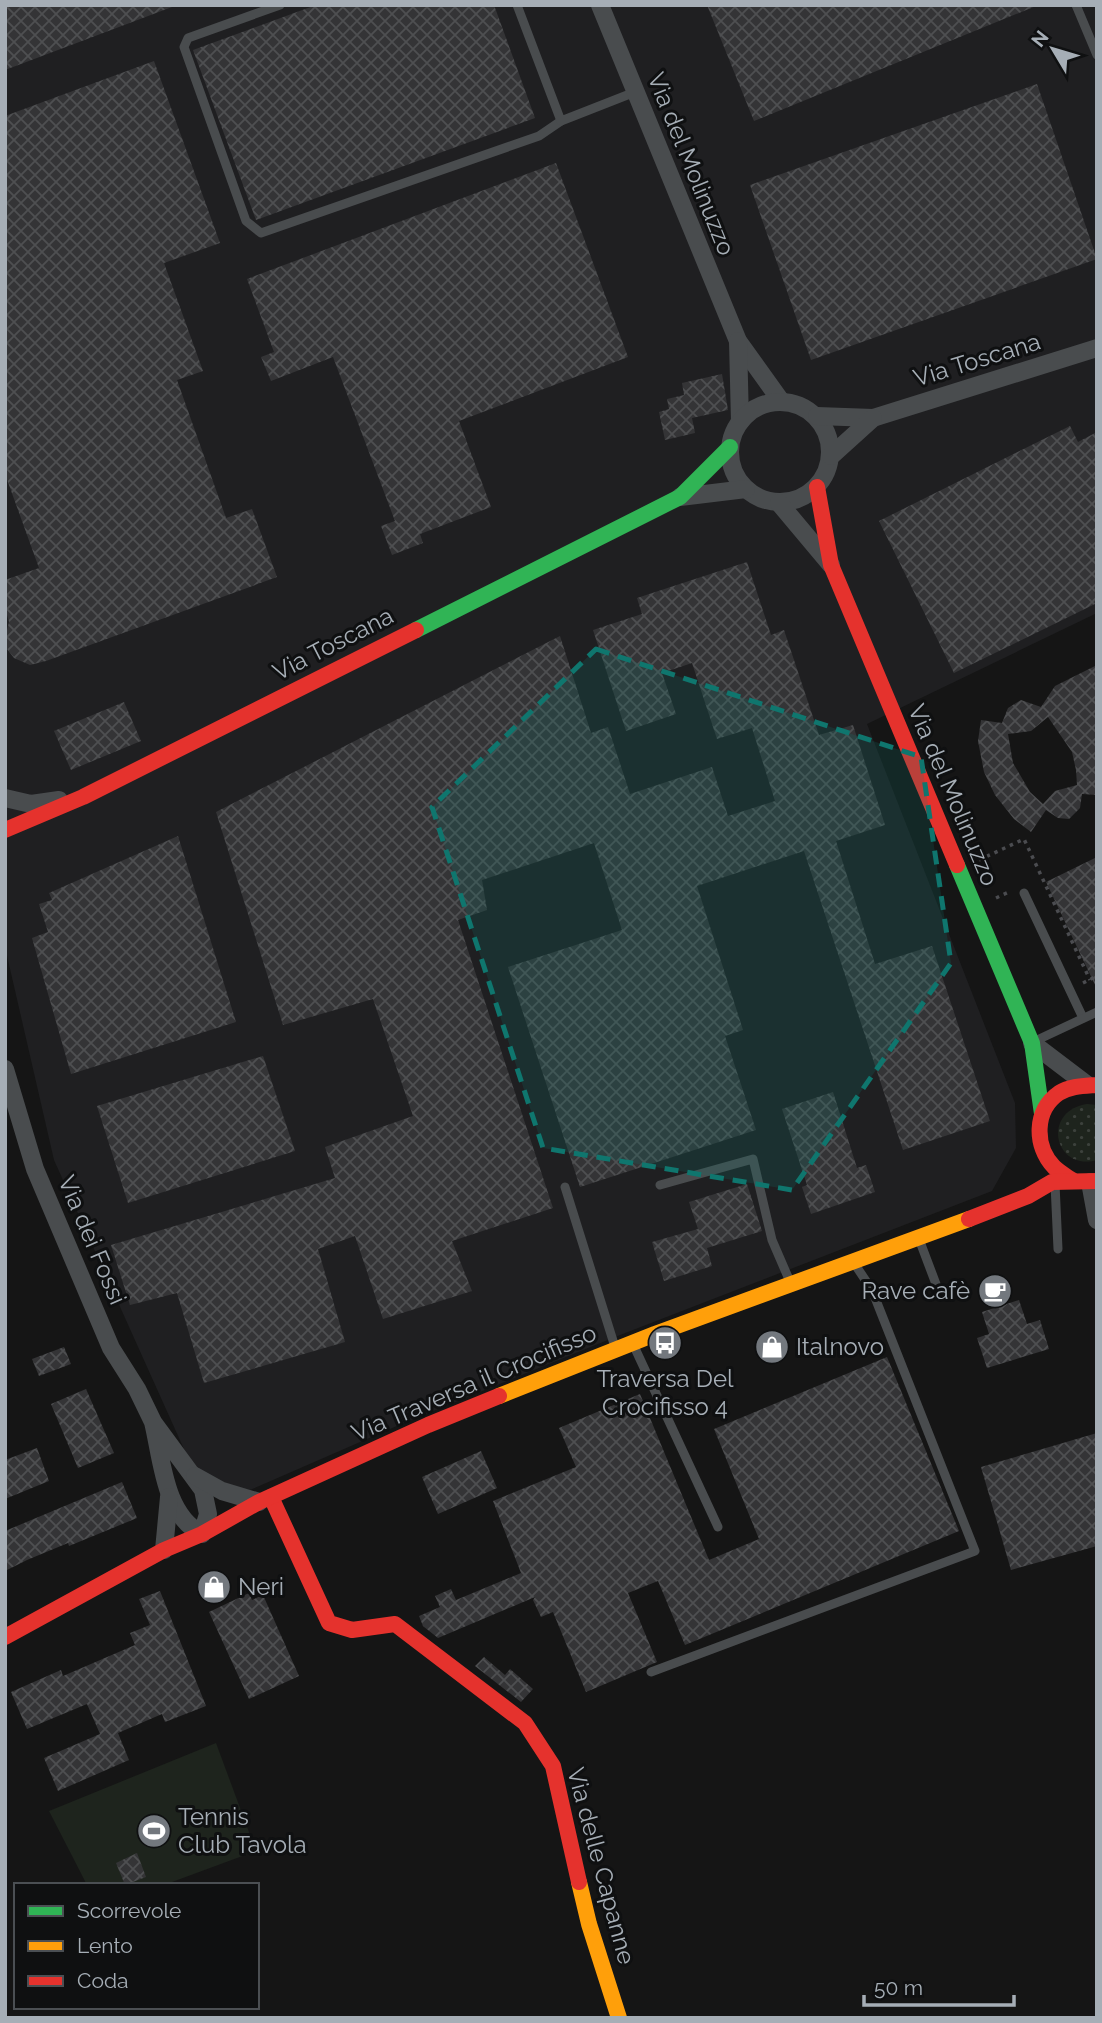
<svg xmlns="http://www.w3.org/2000/svg" width="1102" height="2023" font-family="Raleway,sans-serif">
<style>
.built{fill:#1f1f21}
.grass{fill:url(#grass-dots)}
.pitch{fill:#1e241d}
.building{fill:url(#building-cross-hatch);fill-rule:evenodd}
.lines{fill:none;stroke-linecap:round;stroke-linejoin:round}
.path{stroke:#4b4c50;stroke-width:3.5;stroke-dasharray:3.5 5;stroke-linecap:butt}
.lane{stroke:#494c4e;stroke-width:9}
.street{stroke:#494c4e;stroke-width:18}
.fast{stroke:#30b455;stroke-width:16}
.slow{stroke:#ff9f0a;stroke-width:16}
.jam{stroke:#e5322d;stroke-width:16}
.marked{fill:#0f766e;fill-opacity:0.2;stroke:#0f766e;stroke-width:5;stroke-dasharray:14 9;stroke-linejoin:round}
.labels{text-anchor:middle;stroke-width:6;stroke-linejoin:round;paint-order:stroke}
.street-label{font-size:24px;fill:#a6aeb6;stroke:#0f1011}
.poi-label{font-size:24px;fill:#a6aeb6;stroke:#0f1011;text-anchor:start}
</style>
<defs>
<pattern id="grass-dots" width="8" height="8" patternUnits="userSpaceOnUse" patternTransform="scale(1.75)"><rect width="8" height="8" fill="#1e241d"/><path d="M2 2h.1M6 6h.1" fill="none" stroke="#3c413c" stroke-width="1.8" stroke-linecap="round"/></pattern>
<pattern id="building-cross-hatch" width="8" height="8" patternUnits="userSpaceOnUse" patternTransform="scale(1.75)"><rect width="8" height="8" fill="#343436"/><path d="M0 0l8 8M0 8l8-8" fill="none" stroke="#4e4f51"/></pattern>
</defs>
<rect width="100%" height="100%" fill="#151515"/>
<path class="built" d="M 5,5 L 1097,5 L 1097,613 L 867,724 L 1015,1103 L 1016,1148 L 992,1191 L 620,1335 L 406,1422 L 250,1490 L 232,1487 L 202,1473 L 188,1458 L 54,1160 L 5,947 Z"/>
<path class="grass" d="M 1087,1104 L 1097,1105 L 1097,1160 C 1054,1172 1041,1111 1087,1104 Z"/>
<path class="pitch" d="M 216,1743 L 256,1851 L 164,1885 L 87,1885 L 49,1811 Z"/>
<g class="building">
<path d="M 5,5 L 172,5 L 172,7 L 5,70 Z"/>
<path d="M 316,5 L 494,5 L 535,118 L 256,220 L 193,50 Z"/>
<path d="M 707,5 L 1036,5 L 1036,6 L 754,121 Z"/>
<path d="M 154,61 L 220,243 L 164,263 L 203,371 L 177,380 L 226,518 L 252,509 L 277,577 L 46,661 L 30,665 L 14,658 L 7,649 L 5,638 L 9,622 L 5,608 L 5,580 L 39,568 L 5,474 L 5,116 Z"/>
<path d="M 1037,84 L 1097,259 L 811,360 L 750,185 Z"/>
<path d="M 556,163 L 628,357 L 459,421 L 491,507 L 420,534 L 423,543 L 392,555 L 381,526 L 395,521 L 333,357 L 271,381 L 261,357 L 274,352 L 247,279 Z"/>
<path d="M 722,374 L 728,410 L 692,418 L 695,433 L 665,440 L 659,412 L 669,409 L 667,399 L 684,395 L 682,383 Z"/>
<path d="M 1070,426 L 1078,442 L 1097,432 L 1097,603 L 954,673 L 879,521 Z"/>
<path d="M 747,562 L 771,635 L 784,630 L 819,735 L 853,725 L 885,825 L 836,841 L 875,964 L 932,946 L 990,1121 L 903,1150 L 804,851 L 697,886 L 743,1030 L 725,1036 L 756,1130 L 580,1187 L 508,967 L 622,930 L 594,843 L 482,880 L 487,910 L 458,920 L 553,1208 L 452,1241 L 472,1291 L 383,1319 L 355,1236 L 318,1249 L 345,1342 L 204,1383 L 177,1293 L 130,1305 L 111,1245 L 335,1178 L 325,1147 L 413,1116 L 373,999 L 283,1025 L 216,812 L 560,636 L 591,733 L 608,727 L 630,794 L 712,767 L 728,816 L 775,801 L 752,728 L 717,739 L 692,663 L 662,673 L 676,714 L 626,731 L 593,630 L 642,614 L 637,598 Z"/>
<path d="M 1097,665 L 1097,795 L 1082,794 L 1080,808 L 1069,819 L 1058,818 L 1046,810 L 1031,832 L 1014,819 L 995,795 L 984,772 L 978,741 L 981,720 L 1002,723 L 1008,708 L 1021,700 L 1041,707 L 1055,686 ZM 1048,717 L 1072,752 L 1076,770 L 1077,785 L 1055,791 L 1043,804 L 1030,792 L 1013,763 L 1008,734 L 1031,731 Z"/>
<path d="M 124,702 L 141,741 L 71,770 L 54,731 Z"/>
<path d="M 178,836 L 236,1022 L 71,1074 L 32,938 L 48,932 L 39,904 L 52,900 L 49,893 Z"/>
<path d="M 1097,857 L 1097,989 L 1046,882 Z"/>
<path d="M 263,1056 L 295,1151 L 128,1203 L 97,1106 Z"/>
<path d="M 833,1092 L 857,1168 L 866,1165 L 875,1192 L 811,1214 L 802,1187 L 807,1185 L 782,1109 Z"/>
<path d="M 747,1184 L 762,1231 L 707,1248 L 712,1266 L 664,1281 L 652,1242 L 698,1229 L 689,1202 Z"/>
<path d="M 1019,1300 L 1027,1324 L 1040,1320 L 1049,1349 L 987,1368 L 977,1338 L 989,1334 L 982,1312 Z"/>
<path d="M 64,1347 L 71,1364 L 39,1376 L 32,1359 Z"/>
<path d="M 887,1357 L 959,1531 L 685,1645 L 658,1581 L 628,1593 L 657,1662 L 586,1692 L 553,1612 L 541,1617 L 533,1600 L 535,1597 L 438,1638 L 423,1626 L 419,1616 L 440,1607 L 435,1596 L 451,1589 L 456,1600 L 521,1573 L 493,1501 L 576,1467 L 559,1428 L 640,1394 L 709,1560 L 759,1539 L 714,1429 Z"/>
<path d="M 86,1389 L 114,1453 L 78,1468 L 51,1404 Z"/>
<path d="M 1097,1433 L 1097,1546 L 1011,1570 L 981,1467 Z"/>
<path d="M 37,1448 L 49,1481 L 5,1499 L 5,1460 Z"/>
<path d="M 481,1451 L 497,1488 L 438,1514 L 422,1477 Z"/>
<path d="M 122,1482 L 137,1518 L 69,1546 L 68,1543 L 27,1560 L 5,1571 L 5,1531 Z"/>
<path d="M 160,1591 L 206,1706 L 165,1722 L 162,1714 L 118,1733 L 129,1760 L 58,1791 L 44,1758 L 100,1734 L 87,1704 L 27,1729 L 11,1692 L 61,1670 L 63,1676 L 135,1645 L 130,1633 L 150,1625 L 139,1599 Z"/>
<path d="M 249,1593 L 252,1600 L 263,1595 L 299,1676 L 249,1699 L 209,1612 Z"/>
<path d="M 484,1657 L 505,1675 L 510,1669 L 533,1689 L 521,1702 L 475,1666 Z"/>
<path d="M 137,1853 L 146,1877 L 125,1885 L 116,1863 Z"/>
</g>
<g class="lines">
<g class="path">
<path d="M 979,860 L 1024,839 L 1090,980"/>
<path d="M 996,898 L 1011,891"/>
<path d="M 1083,983 L 1097,976"/>
</g>
<g class="lane">
<path d="M 280,5 L 188,38 L 184,47 L 246,221 L 261,233 L 539,136 L 561,121"/>
<path d="M 517,5 L 561,121 L 635,92"/>
<path d="M 1076,5 L 1097,55"/>
<path d="M 1024,893 L 1083,1018"/>
<path d="M 1035,1041 L 1097,1012"/>
<path d="M 1055,1184 L 1058,1249"/>
<path d="M 660,1185 L 753,1159 L 772,1240 L 791,1284"/>
<path d="M 565,1187 L 615,1347"/>
<path d="M 919,1239 L 939,1292"/>
<path d="M 633,1344 L 718,1527"/>
<path d="M 651,1672 L 975,1551 L 872,1290 L 854,1263"/>
</g>
<g class="street">
<path d="M 600,5 L 738,341 L 781,401"/>
<path d="M 738,341 L 740,422"/>
<circle cx="780" cy="452" r="50"/>
<path d="M 817,416 L 873,418 L 1097,348"/>
<path d="M 831,456 L 873,418"/>
<path d="M 680,497 L 746,489"/>
<path d="M 779,503 L 831,565"/>
<path d="M 5,798 L 31,804 L 59,800"/>
<path d="M 1032,1043 L 1086,1084"/>
<path d="M 5,1069 L 35,1169 L 111,1348 L 137,1389 L 153,1422 L 203,1490 L 208,1514 L 202,1534 C 164,1515 162,1459 153,1422"/>
<path d="M 1090,1182 L 1097,1220"/>
<path d="M 195,1476 L 222,1491 L 259,1502"/>
<path d="M 164,1550 L 169,1497"/>
</g>
<g class="fast">
<path d="M 416,630 L 680,497 L 730,447"/>
<path d="M 957,865 L 1032,1043 L 1042,1114"/>
</g>
<g class="slow">
<path d="M 499,1396 L 655,1334 L 969,1219"/>
<path d="M 579,1882 L 589,1924 L 619,2018"/>
</g>
<g class="jam">
<path d="M 817,487 L 831,565 L 957,865"/>
<path d="M 5,830 L 83,797 L 416,630"/>
<path d="M 1072,1180 C 1066,1176 1059,1172 1054,1167 C 1034,1146 1034,1110 1059,1093 C 1070,1086 1084,1086 1097,1085"/>
<path d="M 969,1219 L 1028,1196 L 1052,1182 L 1097,1181"/>
<path d="M 271,1497 L 329,1623 L 352,1630 L 395,1624 L 525,1723 L 553,1766 L 579,1882"/>
<path d="M 5,1637 L 164,1550 L 202,1534 L 259,1502 L 428,1425 L 499,1396"/>
</g>
</g>
<path class="marked" d="M 596,649 L 921,757 L 951,963 L 792,1190 L 543,1148 L 432,807 Z"/>
<defs>
<g id="cafe-disc" transform="scale(1.75)"><circle r="9.5" fill="#73787e" stroke="#0f1011"/><path d="M-5.5-4.5H6V0H3Q3 3.5 0 3.5H-2.5Q-5.5 3.5-5.5 0ZM3-3.2v2h1.7v-2ZM-6 4.5H4V6H-6Z" fill="#fff"/></g>
<g id="bus-disc" transform="scale(1.75)"><circle r="9.5" fill="#73787e" stroke="#0f1011"/><path d="M-5-6H5V4H4V6H2V4H-2V6H-4V4H-5ZM-3.5-4V0h7V-4ZM-3.5 1.2v1.5H-2V1.2ZM2 1.2v1.5H3.5V1.2Z" fill="#fff"/></g>
<g id="shop-disc" transform="scale(1.75)"><circle r="9.5" fill="#73787e" stroke="#0f1011"/><path d="M-5-2.5h2.3a2.7 3.5 0 0 1 5.4 0H5L5.5 6h-11ZM-1.5-2.5h3a1.5 2.3 0 0 0-3 0Z" fill="#fff"/></g>
<g id="stadium-disc" transform="scale(1.75)"><circle r="9.5" fill="#73787e" stroke="#0f1011"/><path d="M0-5a6.5 5 0 1 0 0 10a6.5 5 0 1 0 0-10ZM-3.5-1.8h7v3.6h-7Z" fill="#fff"/></g>
</defs>
<g fill-rule="evenodd">
<use href="#cafe-disc" x="995" y="1291"/>
<use href="#bus-disc" x="665" y="1343"/>
<use href="#shop-disc" x="772" y="1347"/>
<use href="#shop-disc" x="214" y="1587"/>
<use href="#stadium-disc" x="154" y="1831"/>
</g>
<g class="labels">
<g class="street-label">
<text transform="translate(691 164) rotate(68)" y="8">Via del Molinuzzo</text>
<text transform="translate(977 360) rotate(-17)" y="8">Via Toscana</text>
<text transform="translate(333 644) rotate(-27)" y="8">Via Toscana</text>
<text transform="translate(953 795) rotate(67)" y="8">Via del Molinuzzo</text>
<text transform="translate(92 1240) rotate(67)" y="8">Via dei Fossi</text>
<text transform="translate(474 1383) rotate(-23)" y="8">Via Traversa il Crocifisso</text>
<text transform="translate(601 1866) rotate(75)" y="8">Via delle Capanne</text>
</g>
<g class="poi-label">
<text x="970" y="1299" text-anchor="end">Rave cafè</text>
<text x="796" y="1355">Italnovo</text>
<text x="665" y="1387" text-anchor="middle">Traversa Del<tspan x="665" dy="28">Crocifisso 4</tspan></text>
<text x="238" y="1595">Neri</text>
<text x="178" y="1825">Tennis<tspan x="178" dy="28">Club Tavola</tspan></text>
</g>
</g>
<rect width="1102" height="2023" fill="none" stroke="#a6aeb6" stroke-width="14"/>
<rect x="14" y="1883" width="245" height="126" fill="#0f1011" stroke="#4b4f53" stroke-width="2"/>
<rect x="28" y="1906" width="35" height="10" fill="#30b455" stroke="#4b4f53" stroke-width="2"/>
<text x="77" y="1918" font-size="21" fill="#a6aeb6">Scorrevole</text>
<rect x="28" y="1941" width="35" height="10" fill="#ff9f0a" stroke="#4b4f53" stroke-width="2"/>
<text x="77" y="1953" font-size="21" fill="#a6aeb6">Lento</text>
<rect x="28" y="1976" width="35" height="10" fill="#e5322d" stroke="#4b4f53" stroke-width="2"/>
<text x="77" y="1988" font-size="21" fill="#a6aeb6">Coda</text>
<g transform="translate(1053 49) rotate(308)" stroke="#0f1011" stroke-width="5" paint-order="stroke">
<path d="M0-5L12 26L0 18L-12 26Z" fill="#a6aeb6"/>
<text y="-10" font-size="19" font-weight="bold" text-anchor="middle" fill="#a6aeb6">N</text>
</g>
<path d="M864 1995v10h150v-10" fill="none" stroke="#a6aeb6" stroke-width="3.5"/>
<text x="874" y="1995" font-size="21" fill="#a6aeb6" stroke="#0f1011" stroke-width="5" paint-order="stroke">50 m</text>
</svg>
